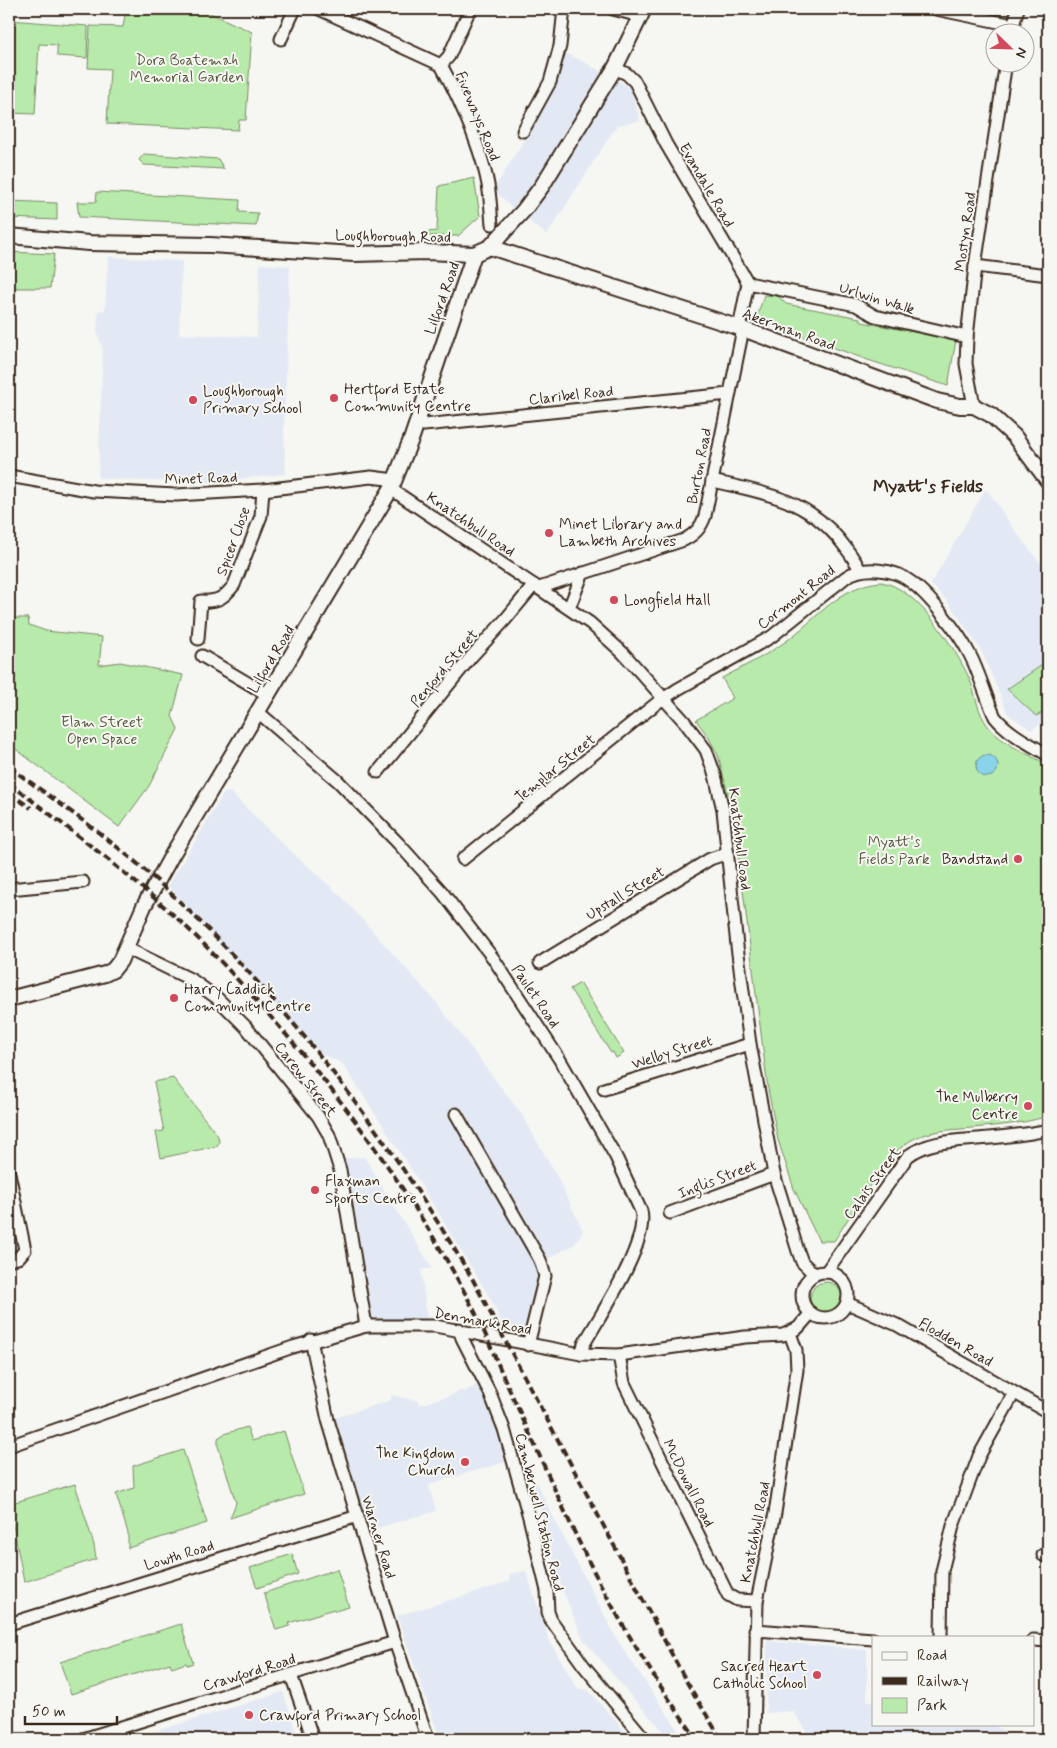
<svg xmlns="http://www.w3.org/2000/svg" width="1057" height="1748" font-family="Mynerve,sans-serif">
<style>
.built{fill:#e3e9f4}
.green{fill:#b7eaab;stroke:#798a64}
.water{fill:#8ad4eb;stroke:#6a9099}
.lines{fill:none;stroke-linecap:round;stroke-linejoin:round}
.minor-casing{stroke:#3b2a1e;stroke-width:15}
.tertiary-casing{stroke:#3b2a1e;stroke-width:18}
.minor{stroke:#f6f6f2;stroke-width:11}
.tertiary{stroke:#f6f6f2;stroke-width:14}
.rail{stroke:#3b2a1e;stroke-width:4;stroke-dasharray:8 4;stroke-linecap:butt}
.poi-dot{fill:#d1495b;stroke:#f6f6f2;stroke-width:2}
.labels{text-anchor:middle;stroke-width:4;stroke-linejoin:round;paint-order:stroke}
.park-label{font-size:15px;fill:#5a5a41;stroke:#f6f6f2}
.street-label{font-size:15px;fill:#3b2a1e;stroke:#f6f6f2}
.poi-label{font-size:15px;fill:#3b2a1e;stroke:#f6f6f2;text-anchor:start}
.quarter-label{font-size:18px;font-weight:bold;fill:#3b2a1e;stroke:#f6f6f2}
</style>
<rect width="100%" height="100%" fill="#f6f6f2"/>
<filter id="ink" filterUnits="userSpaceOnUse"><feTurbulence type="fractalNoise" baseFrequency=".02" numOctaves="2"/><feDisplacementMap in="SourceGraphic" scale="10" xChannelSelector="R" yChannelSelector="G"/><feConvolveMatrix kernelMatrix="1 2 1 2 8 2 1 2 1" color-interpolation-filters="sRGB"/></filter>
<g filter="url(#ink)">
<g class="built">
<path d="M 565,53 L 580,60 L 631,88 L 640,121 L 617,125 L 547,235 L 513,209 L 494,189 L 541,112 Z"/>
<path d="M 108,257 L 182,261 L 179,334 L 257,337 L 260,264 L 290,266 L 284,432 L 286,474 L 210,482 L 144,481 L 98,478 L 103,349 L 97,333 L 98,311 L 105,310 Z"/>
<path d="M 985,490 L 988,491 L 1016,532 L 1048,573 L 1048,720 L 1031,730 L 1008,714 L 981,650 L 948,602 L 931,584 Z"/>
<path d="M 230,792 L 285,846 L 341,896 L 436,1002 L 522,1115 L 556,1175 L 583,1231 L 575,1244 L 549,1258 L 540,1268 L 527,1328 L 503,1326 L 490,1298 L 418,1180 L 343,1064 L 321,1054 L 168,886 L 224,793 Z"/>
<path d="M 364,1157 L 432,1268 L 421,1270 L 428,1326 L 366,1326 L 337,1159 Z"/>
<path d="M 483,1382 L 513,1460 L 433,1483 L 429,1486 L 436,1511 L 363,1532 L 328,1420 L 391,1400 L 391,1395 L 418,1401 L 418,1405 L 452,1395 L 462,1390 L 463,1392 Z"/>
<path d="M 536,1481 L 552,1515 L 619,1643 L 684,1739 L 670,1739 L 632,1697 L 583,1639 L 561,1586 L 533,1483 Z"/>
<path d="M 526,1571 L 549,1640 L 577,1688 L 588,1690 L 632,1739 L 440,1739 L 397,1616 L 490,1588 L 510,1581 L 509,1574 Z"/>
<path d="M 767,1641 L 867,1650 L 867,1701 L 873,1701 L 873,1724 L 991,1724 L 1005,1731 L 1010,1739 L 812,1739 L 793,1711 L 766,1713 Z"/>
<path d="M 283,1692 L 299,1739 L 130,1739 Z"/>
</g>
<g class="green">
<path d="M 126,9 L 201,9 L 252,32 L 246,120 L 239,120 L 238,130 L 107,124 L 110,69 L 88,68 L 90,26 L 123,27 Z"/>
<path d="M 9,20 L 88,26 L 87,58 L 57,56 L 57,45 L 39,44 L 35,114 L 9,113 Z"/>
<path d="M 144,154 L 218,159 L 224,169 L 144,165 L 139,160 Z"/>
<path d="M 474,178 L 480,216 L 458,236 L 428,236 L 428,232 L 437,231 L 439,186 Z"/>
<path d="M 97,192 L 240,200 L 239,212 L 258,213 L 256,226 L 79,217 L 77,202 L 96,202 Z"/>
<path d="M 9,201 L 57,203 L 57,220 L 9,218 Z"/>
<path d="M 9,252 L 54,254 L 50,288 L 9,288 Z"/>
<path d="M 764,295 L 778,296 L 786,304 L 860,318 L 862,322 L 956,340 L 948,386 L 865,359 L 760,321 L 758,314 Z"/>
<path d="M 881,582 C 917,587 956,649 970,680 C 975,693 977,708 984,720 C 996,742 1027,753 1048,765 L 1048,1116 C 1020,1125 990,1126 961,1129 C 945,1130 924,1132 910,1141 C 883,1157 852,1214 834,1241 L 819,1241 L 794,1189 L 778,1140 L 768,1089 L 734,819 L 718,755 L 709,738 L 696,720 L 733,698 L 722,678 C 743,667 765,656 785,642 C 817,619 840,585 881,582 Z"/>
<path d="M 9,618 L 28,618 L 29,625 L 46,631 L 102,637 L 99,665 L 120,662 L 183,675 L 172,716 L 178,729 L 149,786 L 119,827 L 9,744 Z"/>
<path d="M 1048,661 L 1048,710 L 1036,716 L 1007,689 Z"/>
<path d="M 580,983 L 624,1053 L 616,1058 L 613,1052 L 611,1053 L 570,989 Z"/>
<path d="M 173,1078 L 218,1136 L 219,1142 L 217,1146 L 161,1158 L 156,1132 L 164,1131 L 154,1082 Z"/>
<circle cx="826" cy="1298" r="16"/>
<path d="M 247,1427 L 252,1441 L 284,1431 L 304,1494 L 230,1518 L 236,1503 L 218,1446 L 218,1438 L 224,1434 Z"/>
<path d="M 183,1450 L 207,1523 L 128,1548 L 128,1533 L 116,1494 L 134,1488 L 133,1466 Z"/>
<path d="M 75,1484 L 94,1545 L 96,1559 L 24,1582 L 9,1504 Z"/>
<path d="M 292,1554 L 298,1574 L 257,1588 L 250,1568 Z"/>
<path d="M 337,1569 L 349,1607 L 335,1611 L 334,1609 L 289,1623 L 290,1626 L 276,1630 L 264,1593 Z"/>
<path d="M 181,1624 L 193,1663 L 187,1665 L 186,1663 L 172,1668 L 170,1663 L 71,1694 L 60,1662 Z"/>
</g>
<circle class="water" cx="987" cy="766" r="11"/>
<g class="lines">
<g class="minor-casing">
<g id="minor">
<path d="M 319,9 L 441,65 C 461,101 487,160 490,200 C 491,208 491,216 492,224"/>
<path d="M 613,9 L 636,15 L 642,14"/>
<path d="M 936,9 L 1013,25"/>
<path d="M 1011,32 L 1018,9"/>
<path d="M 281,39 L 295,9"/>
<path d="M 441,65 L 449,56 L 470,9"/>
<path d="M 615,68 L 627,74 L 635,82 L 666,144 L 748,283 L 739,328"/>
<path d="M 523,131 L 550,82 L 560,46 L 564,9"/>
<path d="M 975,266 L 1048,275"/>
<path d="M 748,283 L 856,305 L 875,316 L 967,337"/>
<path d="M 974,406 L 966,364 L 967,337 L 975,266 L 1006,62"/>
<path d="M 417,423 L 424,425 L 729,394"/>
<path d="M 9,476 L 94,491 L 176,495 L 263,490 L 371,477 L 395,480"/>
<path d="M 712,481 C 761,492 804,498 838,538 C 847,549 854,558 860,570"/>
<path d="M 391,489 L 590,623 L 623,653 L 684,721 L 706,750 L 715,775 L 723,810 L 737,946 L 750,1044 L 774,1174 L 798,1251 L 802,1262 L 814,1274"/>
<path d="M 539,588 L 684,540 C 695,534 701,528 705,516 L 743,329"/>
<path d="M 569,608 L 583,573"/>
<path d="M 198,639 L 201,601 C 218,602 224,598 234,585 L 261,516 L 263,490"/>
<path d="M 202,656 L 268,695"/>
<path d="M 258,712 L 338,781 L 398,843 L 442,892 L 493,958 L 560,1060 L 616,1157 L 641,1211 C 649,1243 601,1314 584,1344 L 581,1354"/>
<path d="M 378,772 L 471,657 L 505,620 L 534,585"/>
<path d="M 463,859 L 657,703 L 678,689 L 771,637 L 846,577 C 864,565 895,569 911,582 C 929,595 959,633 969,653 C 980,673 985,696 995,717 C 1009,734 1030,744 1048,755"/>
<path d="M 9,889 L 83,882"/>
<path d="M 126,948 L 192,980 L 217,998 L 246,1027 L 318,1116 L 329,1135 L 340,1170 L 366,1326"/>
<path d="M 540,963 L 710,859 L 728,853"/>
<path d="M 604,1089 L 750,1044"/>
<path d="M 456,1114 L 540,1260 L 545,1276 L 528,1345"/>
<path d="M 9,1173 L 25,1250 L 18,1258 L 9,1260"/>
<path d="M 670,1213 L 774,1174"/>
<path d="M 826,1272 L 908,1156 C 928,1141 954,1141 978,1139 C 1002,1137 1025,1135 1048,1130"/>
<circle cx="825" cy="1295" r="23"/>
<path d="M 847,1303 L 897,1325 L 1048,1412"/>
<path d="M 459,1329 L 462,1338 L 490,1393 L 504,1429 L 529,1517 L 547,1591 L 548,1612 L 551,1620 L 584,1666 L 645,1739"/>
<path d="M 311,1340 L 328,1420 L 395,1642 L 428,1739"/>
<path d="M 619,1355 L 624,1383 L 728,1595 L 737,1600 L 757,1601"/>
<path d="M 9,1446 L 293,1347 L 366,1326 L 435,1326 L 581,1354 L 619,1355 L 745,1337 L 783,1335 L 798,1328 L 811,1313"/>
<path d="M 1043,1555 L 1048,1557"/>
<path d="M 9,1624 L 358,1516"/>
<path d="M 755,1630 L 873,1639"/>
<path d="M 941,1637 L 942,1571 L 953,1526 L 979,1456 L 1014,1393"/>
<path d="M 1033,1640 L 1048,1641"/>
<path d="M 291,1675 L 313,1739"/>
<path d="M 83,1739 L 395,1642"/>
<path d="M 754,1739 L 757,1601 L 775,1513 L 797,1370 L 796,1350 L 790,1333"/>
</g>
</g>
<g class="tertiary-casing">
<g id="tertiary">
<path d="M 9,236 L 89,243 L 210,245 L 354,254 L 426,252 L 474,254 L 490,247 L 524,210 L 542,186 L 615,68 L 644,9"/>
<path d="M 490,247 L 743,329 L 937,401 L 960,406 L 974,406 L 991,415 L 1014,436 L 1048,481"/>
<path d="M 9,999 L 105,974 L 113,970 L 120,961 L 144,906 L 172,855 L 391,489 L 412,437 L 474,254"/>
</g>
</g>
<use href="#minor" class="minor"/>
<use href="#tertiary" class="tertiary"/>
<g class="rail">
<path d="M 9,767 C 62,805 116,843 164,887 C 287,1001 388,1136 473,1280 L 685,1679 L 721,1739"/>
<path d="M 9,783 C 63,824 117,865 168,910 C 207,945 242,984 276,1023 C 354,1112 422,1209 476,1314 C 488,1339 498,1365 510,1391 C 531,1436 551,1482 572,1527 C 607,1602 649,1673 697,1739"/>
<path d="M 9,793 L 31,808"/>
</g>
</g>
</g>
<g class="poi-dot">
<circle cx="334" cy="398" r="5"/>
<circle cx="193" cy="400" r="5"/>
<circle cx="549" cy="533" r="5"/>
<circle cx="614" cy="600" r="5"/>
<circle cx="1018" cy="859" r="5"/>
<circle cx="174" cy="998" r="5"/>
<circle cx="1028" cy="1106" r="5"/>
<circle cx="315" cy="1190" r="5"/>
<circle cx="465" cy="1462" r="5"/>
<circle cx="817" cy="1675" r="5"/>
<circle cx="249" cy="1715" r="5"/>
</g>
<g class="labels">
<g class="park-label">
<text x="187" y="65">Dora Boatemah<tspan x="187" dy="17">Memorial Garden</tspan></text>
<text x="102" y="727">Elam Street<tspan x="102" dy="17">Open Space</tspan></text>
<text x="894" y="847">Myatt's<tspan x="894" dy="17">Fields Park</tspan></text>
</g>
<g class="street-label">
<text transform="translate(478 116) rotate(68)" y="5">Fiveways Road</text>
<text transform="translate(707 185) rotate(60)" y="5">Evandale Road</text>
<text transform="translate(965 232) rotate(-82)" y="5">Mostyn Road</text>
<text transform="translate(393 236) rotate(1)" y="5">Loughborough Road</text>
<text transform="translate(442 298) rotate(-70)" y="5">Lilford Road</text>
<text transform="translate(877 298) rotate(17)" y="5">Urlwin Walk</text>
<text transform="translate(789 329) rotate(20)" y="5">Akerman Road</text>
<text transform="translate(571 395) rotate(-6)" y="5">Claribel Road</text>
<text transform="translate(699 466) rotate(-79)" y="5">Burton Road</text>
<text transform="translate(201 478) rotate(-2)" y="5">Minet Road</text>
<text transform="translate(471 524) rotate(34)" y="5">Knatchbull Road</text>
<text transform="translate(233 541) rotate(-70)" y="5">Spicer Close</text>
<text transform="translate(796 597) rotate(-38)" y="5">Cormont Road</text>
<text transform="translate(271 659) rotate(-59)" y="5">Lilford Road</text>
<text transform="translate(444 668) rotate(-50)" y="5">Penford Street</text>
<text transform="translate(555 768) rotate(-39)" y="5">Templar Street</text>
<text transform="translate(740 839) rotate(83)" y="5">Knatchbull Road</text>
<text transform="translate(625 893) rotate(-31)" y="5">Upstall Street</text>
<text transform="translate(536 996) rotate(56)" y="5">Paulet Road</text>
<text transform="translate(672 1052) rotate(-17)" y="5">Welby Street</text>
<text transform="translate(306 1079) rotate(52)" y="5">Carew Street</text>
<text transform="translate(717 1179) rotate(-21)" y="5">Inglis Street</text>
<text transform="translate(872 1183) rotate(-54)" y="5">Calais Street</text>
<text transform="translate(483 1321) rotate(10)" y="5">Denmark Road</text>
<text transform="translate(956 1342) rotate(30)" y="5">Flodden Road</text>
<text transform="translate(689 1483) rotate(63)" y="5">McDowall Road</text>
<text transform="translate(540 1512) rotate(76)" y="5">Camberwell Station Road</text>
<text transform="translate(755 1532) rotate(-79)" y="5">Knatchbull Road</text>
<text transform="translate(379 1537) rotate(73)" y="5">Warner Road</text>
<text transform="translate(179 1555) rotate(-17)" y="5">Lowth Road</text>
<text transform="translate(249 1672) rotate(-17)" y="5">Crawford Road</text>
</g>
<g class="poi-label">
<text x="344" y="394">Hertford Estate<tspan x="344" dy="17">Community Centre</tspan></text>
<text x="203" y="396">Loughborough<tspan x="203" dy="17">Primary School</tspan></text>
<text x="559" y="529">Minet Library and<tspan x="559" dy="17">Lambeth Archives</tspan></text>
<text x="624" y="605">Longfield Hall</text>
<text x="1008" y="864" text-anchor="end">Bandstand</text>
<text x="184" y="994">Harry Caddick<tspan x="184" dy="17">Community Centre</tspan></text>
<text x="1018" y="1102" text-anchor="end">The Mulberry<tspan x="1018" dy="17">Centre</tspan></text>
<text x="325" y="1186">Flaxman<tspan x="325" dy="17">Sports Centre</tspan></text>
<text x="455" y="1458" text-anchor="end">The Kingdom<tspan x="455" dy="17">Church</tspan></text>
<text x="807" y="1671" text-anchor="end">Sacred Heart<tspan x="807" dy="17">Catholic School</tspan></text>
<text x="259" y="1720">Crawford Primary School</text>
</g>
<g class="quarter-label">
<text x="928" y="492">Myatt's Fields</text>
</g>
</g>
<rect width="1057" height="1748" fill="none" stroke="#f6f6f2" stroke-width="30"/>
<rect x="15" y="15" width="1027" height="1718" fill="none" stroke="#3b2a1e" stroke-width="2" filter="url(#ink)"/>
<rect x="872" y="1636" width="162" height="90" fill="#f6f6f2" stroke="#aba49d"/>
<rect x="882" y="1652" width="25" height="8" fill="#f6f6f2" stroke="#aba49d"/>
<text x="917" y="1660" font-size="15" fill="#3b2a1e">Road</text>
<rect x="882" y="1677" width="25" height="8" fill="#3b2a1e" stroke="#aba49d"/>
<text x="917" y="1686" font-size="15" fill="#3b2a1e">Railway</text>
<rect x="882" y="1698" width="25" height="15" fill="#b7eaab" stroke="#aba49d"/>
<text x="917" y="1710" font-size="15" fill="#3b2a1e">Park</text>
<g transform="translate(1010 48) rotate(113)"><circle r="24" fill="#f6f6f2" stroke="#aba49d"/>
<path d="M0-4L9 19L0 12L-9 19Z" fill="#d1495b"/>
<text y="-8" font-size="14" font-weight="bold" text-anchor="middle" fill="#3b2a1e">N</text>
</g>
<path d="M25 1716v8h92v-8" fill="none" stroke="#3b2a1e" stroke-width="2.5"/>
<text x="32" y="1716" font-size="15" fill="#3b2a1e" stroke="#f6f6f2" stroke-width="4" paint-order="stroke">50 m</text>
</svg>
